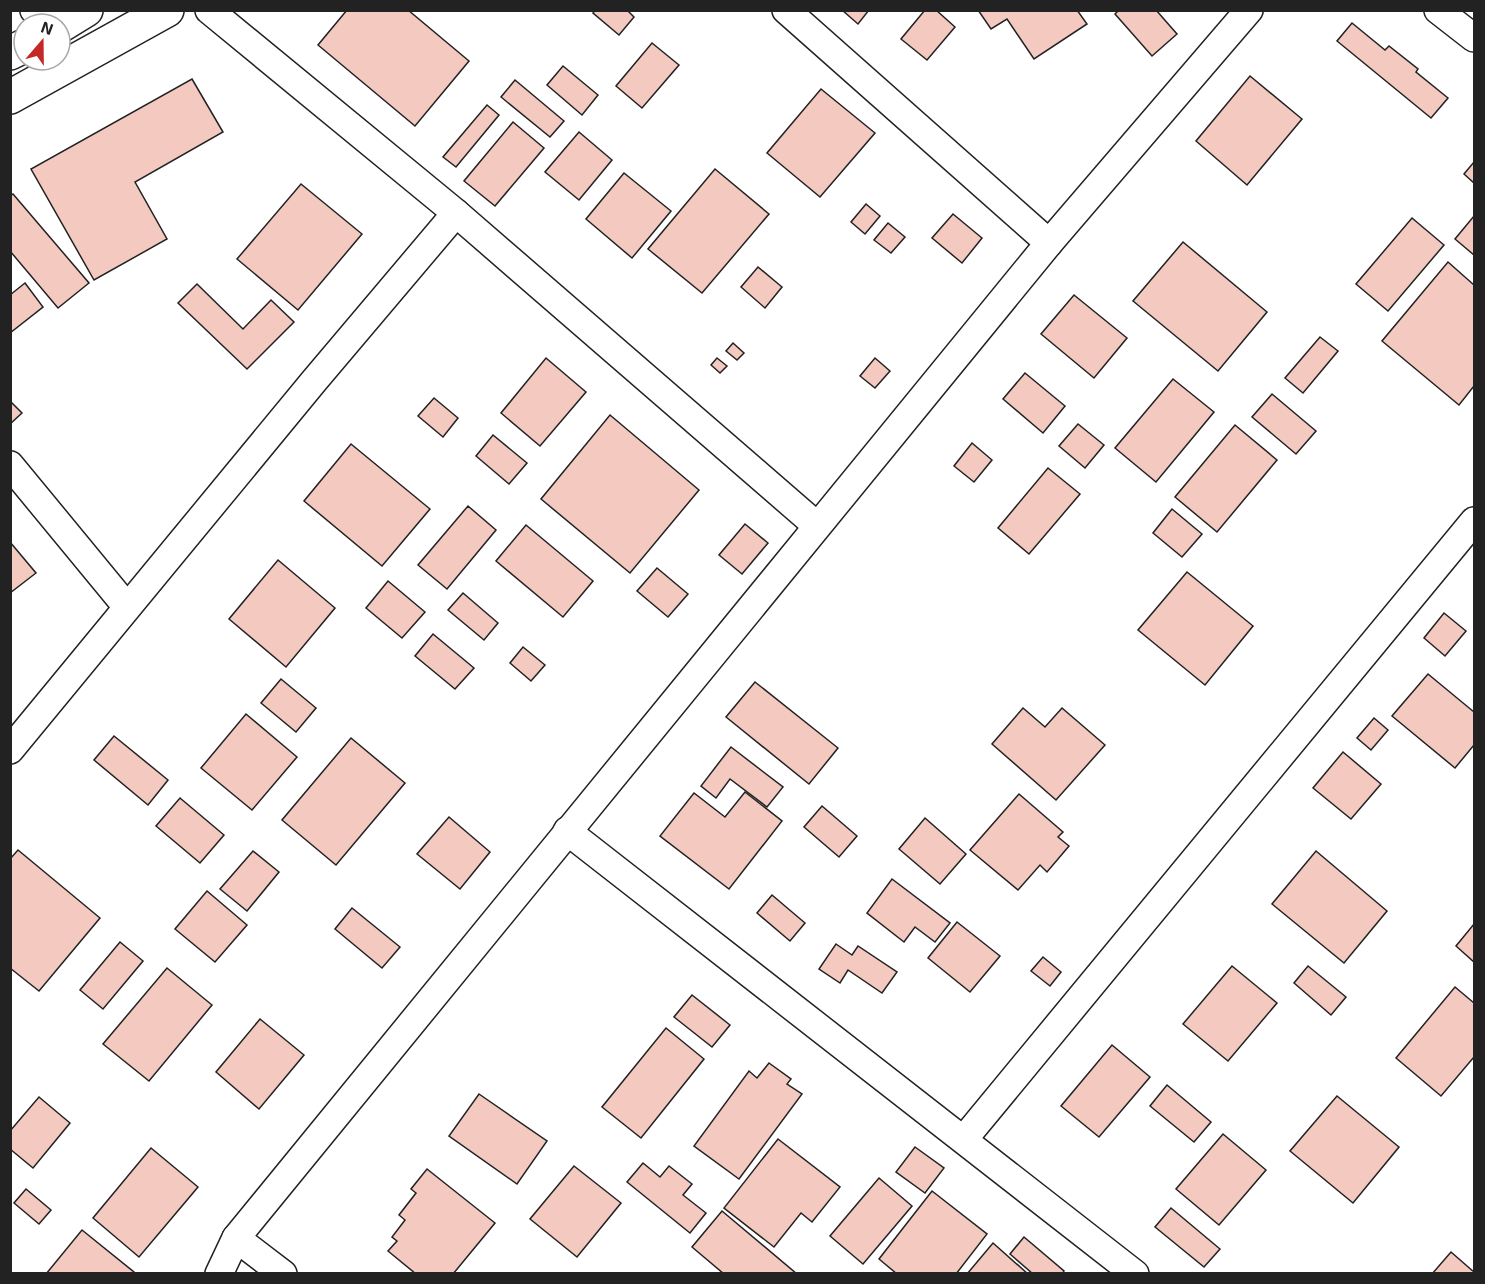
<svg xmlns="http://www.w3.org/2000/svg" width="1485" height="1284" font-family="'Exo 2',sans-serif">
<style>
.building{fill:#f3c9c0;stroke:#222;stroke-width:1.5}
.lines{fill:none;stroke-linecap:round;stroke-linejoin:round}
.minor-casing{stroke:#222;stroke-width:30}
.primary-casing{stroke:#222;stroke-width:36}
.minor{stroke:#fff;stroke-width:27}
.primary{stroke:#fff;stroke-width:33}
</style>
<rect width="100%" height="100%" fill="#fff"/>
<g class="building">
<path d="M 347,10 L 408,10 L 469,61 L 415,126 L 318,45 Z"/>
<path d="M 595,10 L 627,10 L 634,17 L 619,35 L 593,13 Z"/>
<path d="M 842,10 L 869,10 L 858,24 Z"/>
<path d="M 925,10 L 936,10 L 955,27 L 927,60 L 901,39 Z"/>
<path d="M 978,10 L 1077,10 L 1087,24 L 1034,59 L 1007,19 L 991,29 Z"/>
<path d="M 1119,10 L 1156,10 L 1177,34 L 1152,56 L 1115,14 Z"/>
<path d="M 1352,23 L 1385,50 L 1389,46 L 1418,69 L 1416,72 L 1448,98 L 1431,118 L 1337,41 Z"/>
<path d="M 652,43 L 679,65 L 642,108 L 616,86 Z"/>
<path d="M 563,66 L 598,95 L 582,115 L 547,85 Z"/>
<path d="M 1250,76 L 1302,119 L 1247,185 L 1196,141 Z"/>
<path d="M 192,79 L 223,132 L 135,182 L 167,239 L 94,280 L 31,169 Z"/>
<path d="M 515,80 L 564,121 L 550,137 L 501,97 Z"/>
<path d="M 821,89 L 875,133 L 820,197 L 767,153 Z"/>
<path d="M 487,105 L 499,115 L 456,167 L 443,157 Z"/>
<path d="M 513,122 L 544,148 L 495,206 L 464,181 Z"/>
<path d="M 579,132 L 612,160 L 579,200 L 545,172 Z"/>
<path d="M 1474,162 L 1474,183 L 1464,174 Z"/>
<path d="M 715,169 L 769,214 L 702,293 L 648,249 Z"/>
<path d="M 624,173 L 671,211 L 632,258 L 586,219 Z"/>
<path d="M 301,184 L 362,234 L 298,310 L 237,259 Z"/>
<path d="M 13,194 L 89,283 L 58,308 L 10,251 L 10,196 Z"/>
<path d="M 866,204 L 880,216 L 865,234 L 851,222 Z"/>
<path d="M 953,214 L 982,238 L 962,263 L 932,238 Z"/>
<path d="M 1474,216 L 1474,255 L 1455,239 Z"/>
<path d="M 1412,218 L 1444,245 L 1388,311 L 1356,284 Z"/>
<path d="M 888,223 L 905,237 L 891,253 L 874,240 Z"/>
<path d="M 1183,242 L 1267,312 L 1218,371 L 1133,301 Z"/>
<path d="M 1448,262 L 1474,285 L 1474,386 L 1459,405 L 1382,341 Z"/>
<path d="M 758,267 L 782,287 L 765,308 L 741,287 Z"/>
<path d="M 25,283 L 43,307 L 10,333 L 10,295 Z"/>
<path d="M 197,284 L 243,329 L 271,300 L 294,322 L 247,369 L 178,303 Z"/>
<path d="M 1074,295 L 1127,338 L 1094,378 L 1041,334 Z"/>
<path d="M 1320,337 L 1338,351 L 1303,393 L 1285,378 Z"/>
<path d="M 733,343 L 744,353 L 737,360 L 726,351 Z"/>
<path d="M 546,358 L 586,392 L 540,446 L 501,413 Z"/>
<path d="M 717,358 L 727,366 L 720,373 L 711,365 Z"/>
<path d="M 875,358 L 890,371 L 875,388 L 860,376 Z"/>
<path d="M 1025,373 L 1065,406 L 1043,433 L 1003,399 Z"/>
<path d="M 1173,379 L 1214,412 L 1156,482 L 1115,448 Z"/>
<path d="M 1272,394 L 1316,431 L 1296,454 L 1252,417 Z"/>
<path d="M 434,398 L 458,418 L 443,437 L 418,416 Z"/>
<path d="M 10,401 L 22,413 L 10,424 Z"/>
<path d="M 610,415 L 699,490 L 630,573 L 541,499 Z"/>
<path d="M 1078,424 L 1104,445 L 1085,468 L 1059,446 Z"/>
<path d="M 1235,425 L 1277,460 L 1217,532 L 1175,497 Z"/>
<path d="M 493,435 L 527,463 L 509,484 L 476,456 Z"/>
<path d="M 972,443 L 992,460 L 974,482 L 954,466 Z"/>
<path d="M 351,444 L 430,509 L 382,566 L 304,501 Z"/>
<path d="M 1048,468 L 1080,494 L 1029,554 L 998,528 Z"/>
<path d="M 468,506 L 496,530 L 447,589 L 418,565 Z"/>
<path d="M 1172,509 L 1202,534 L 1182,557 L 1153,533 Z"/>
<path d="M 745,524 L 768,543 L 742,574 L 719,555 Z"/>
<path d="M 526,525 L 593,581 L 563,617 L 496,561 Z"/>
<path d="M 10,542 L 36,573 L 10,593 Z"/>
<path d="M 278,560 L 335,608 L 286,667 L 229,619 Z"/>
<path d="M 657,568 L 688,594 L 668,617 L 637,591 Z"/>
<path d="M 1187,572 L 1253,626 L 1205,685 L 1138,630 Z"/>
<path d="M 388,581 L 425,612 L 402,638 L 366,608 Z"/>
<path d="M 463,593 L 498,623 L 484,640 L 448,610 Z"/>
<path d="M 1444,613 L 1466,631 L 1445,656 L 1424,638 Z"/>
<path d="M 433,634 L 474,668 L 455,689 L 415,656 Z"/>
<path d="M 523,647 L 545,665 L 531,681 L 510,663 Z"/>
<path d="M 1428,674 L 1474,712 L 1474,745 L 1455,768 L 1392,716 Z"/>
<path d="M 281,679 L 316,708 L 296,732 L 261,703 Z"/>
<path d="M 755,682 L 838,748 L 809,784 L 726,717 Z"/>
<path d="M 1023,708 L 1045,727 L 1062,708 L 1105,745 L 1056,800 L 992,744 Z"/>
<path d="M 246,714 L 297,757 L 252,810 L 201,768 Z"/>
<path d="M 1374,718 L 1388,730 L 1371,750 L 1357,738 Z"/>
<path d="M 114,736 L 168,780 L 148,805 L 94,760 Z"/>
<path d="M 351,738 L 405,783 L 336,865 L 282,820 Z"/>
<path d="M 731,747 L 783,787 L 767,807 L 730,779 L 716,798 L 701,786 Z"/>
<path d="M 1343,752 L 1381,784 L 1351,819 L 1313,788 Z"/>
<path d="M 745,792 L 782,821 L 729,889 L 660,836 L 694,793 L 725,817 Z"/>
<path d="M 1019,794 L 1063,832 L 1058,837 L 1069,846 L 1047,872 L 1040,865 L 1018,890 L 970,850 Z"/>
<path d="M 180,798 L 224,835 L 200,863 L 156,826 Z"/>
<path d="M 822,806 L 857,836 L 839,857 L 804,827 Z"/>
<path d="M 449,817 L 490,852 L 460,889 L 417,854 Z"/>
<path d="M 925,818 L 966,854 L 940,884 L 899,849 Z"/>
<path d="M 18,850 L 100,918 L 39,991 L 10,968 L 10,859 Z"/>
<path d="M 253,851 L 279,872 L 247,911 L 220,889 Z"/>
<path d="M 1316,851 L 1387,911 L 1344,963 L 1272,904 Z"/>
<path d="M 892,879 L 950,923 L 935,942 L 915,927 L 904,942 L 867,913 Z"/>
<path d="M 207,891 L 247,925 L 215,962 L 175,929 Z"/>
<path d="M 772,895 L 805,923 L 790,941 L 757,913 Z"/>
<path d="M 352,908 L 400,947 L 382,968 L 335,929 Z"/>
<path d="M 957,922 L 1000,956 L 970,992 L 928,958 Z"/>
<path d="M 1474,924 L 1474,962 L 1456,946 Z"/>
<path d="M 120,942 L 143,961 L 103,1009 L 80,990 Z"/>
<path d="M 836,944 L 852,955 L 858,946 L 897,972 L 882,993 L 848,970 L 840,983 L 819,969 Z"/>
<path d="M 1043,957 L 1061,972 L 1050,986 L 1031,971 Z"/>
<path d="M 1232,966 L 1277,1003 L 1228,1061 L 1183,1024 Z"/>
<path d="M 1308,966 L 1346,997 L 1331,1015 L 1294,983 Z"/>
<path d="M 167,968 L 212,1005 L 149,1081 L 103,1044 Z"/>
<path d="M 1455,987 L 1474,1003 L 1474,1057 L 1441,1096 L 1396,1058 Z"/>
<path d="M 692,995 L 730,1025 L 712,1047 L 674,1017 Z"/>
<path d="M 260,1019 L 304,1055 L 259,1109 L 216,1072 Z"/>
<path d="M 666,1028 L 704,1059 L 641,1138 L 602,1107 Z"/>
<path d="M 1112,1045 L 1150,1077 L 1099,1137 L 1061,1106 Z"/>
<path d="M 769,1063 L 791,1079 L 787,1084 L 802,1094 L 739,1179 L 694,1146 L 749,1071 L 757,1078 Z"/>
<path d="M 1167,1085 L 1211,1122 L 1194,1142 L 1150,1106 Z"/>
<path d="M 479,1094 L 547,1141 L 517,1184 L 449,1136 Z"/>
<path d="M 1337,1096 L 1399,1147 L 1353,1203 L 1290,1151 Z"/>
<path d="M 39,1097 L 70,1123 L 33,1168 L 10,1149 L 10,1131 Z"/>
<path d="M 1223,1134 L 1266,1170 L 1219,1225 L 1176,1189 Z"/>
<path d="M 778,1139 L 840,1187 L 812,1222 L 801,1213 L 774,1247 L 724,1208 Z"/>
<path d="M 915,1147 L 944,1168 L 925,1193 L 896,1172 Z"/>
<path d="M 151,1148 L 198,1187 L 139,1257 L 93,1218 Z"/>
<path d="M 643,1163 L 660,1177 L 669,1166 L 692,1184 L 683,1195 L 706,1213 L 690,1233 L 627,1182 Z"/>
<path d="M 574,1166 L 621,1203 L 577,1257 L 530,1219 Z"/>
<path d="M 427,1169 L 495,1223 L 453,1274 L 416,1274 L 388,1251 L 397,1241 L 392,1237 L 405,1220 L 399,1215 L 416,1193 L 411,1189 Z"/>
<path d="M 879,1178 L 912,1206 L 863,1264 L 830,1236 Z"/>
<path d="M 26,1189 L 51,1210 L 39,1224 L 14,1203 Z"/>
<path d="M 932,1191 L 987,1234 L 956,1274 L 897,1274 L 879,1259 Z"/>
<path d="M 1171,1208 L 1220,1249 L 1204,1267 L 1155,1227 Z"/>
<path d="M 722,1211 L 797,1274 L 724,1274 L 692,1247 Z"/>
<path d="M 82,1230 L 134,1272 L 133,1274 L 46,1274 Z"/>
<path d="M 1024,1237 L 1064,1271 L 1062,1274 L 1033,1274 L 1010,1254 Z"/>
<path d="M 993,1243 L 1028,1274 L 967,1274 Z"/>
<path d="M 1451,1252 L 1474,1272 L 1474,1274 L 1432,1274 Z"/>
</g>
<g class="lines">
<g class="minor-casing">
<g id="minor">
<path d="M 34,10 L 46,24"/>
<path d="M 209,10 L 456,213 L 816,525"/>
<path d="M 786,10 L 1049,243"/>
<path d="M 1438,10 L 1474,38"/>
<path d="M 10,465 L 127,607"/>
<path d="M 10,750 L 314,381 L 456,213"/>
<path d="M 567,831 L 1135,1274"/>
<path d="M 964,1139 L 1474,521"/>
<path d="M 219,1274 L 236,1238"/>
<path d="M 283,1274 L 236,1238 L 1049,243 L 1249,10"/>
</g>
</g>
<g class="primary-casing">
<g id="primary">
<path d="M 60,26 L 86,10"/>
<path d="M 10,53 L 24,46"/>
<path d="M 10,97 L 167,10"/>
</g>
</g>
<use href="#minor" class="minor"/>
<use href="#primary" class="primary"/>
</g>
<rect width="1485" height="1284" fill="none" stroke="#222222" stroke-width="24"/>
<g transform="translate(42 42) rotate(20)"><circle r="28" fill="#ffffff" stroke="#a7a7a7" stroke-width="1.5"/>
<path d="M0-4.5L10 22L0 15L-10 22Z" fill="#c62828"/>
<text y="-9" font-size="16" font-weight="bold" text-anchor="middle" fill="#222222">N</text>
</g>
</svg>
